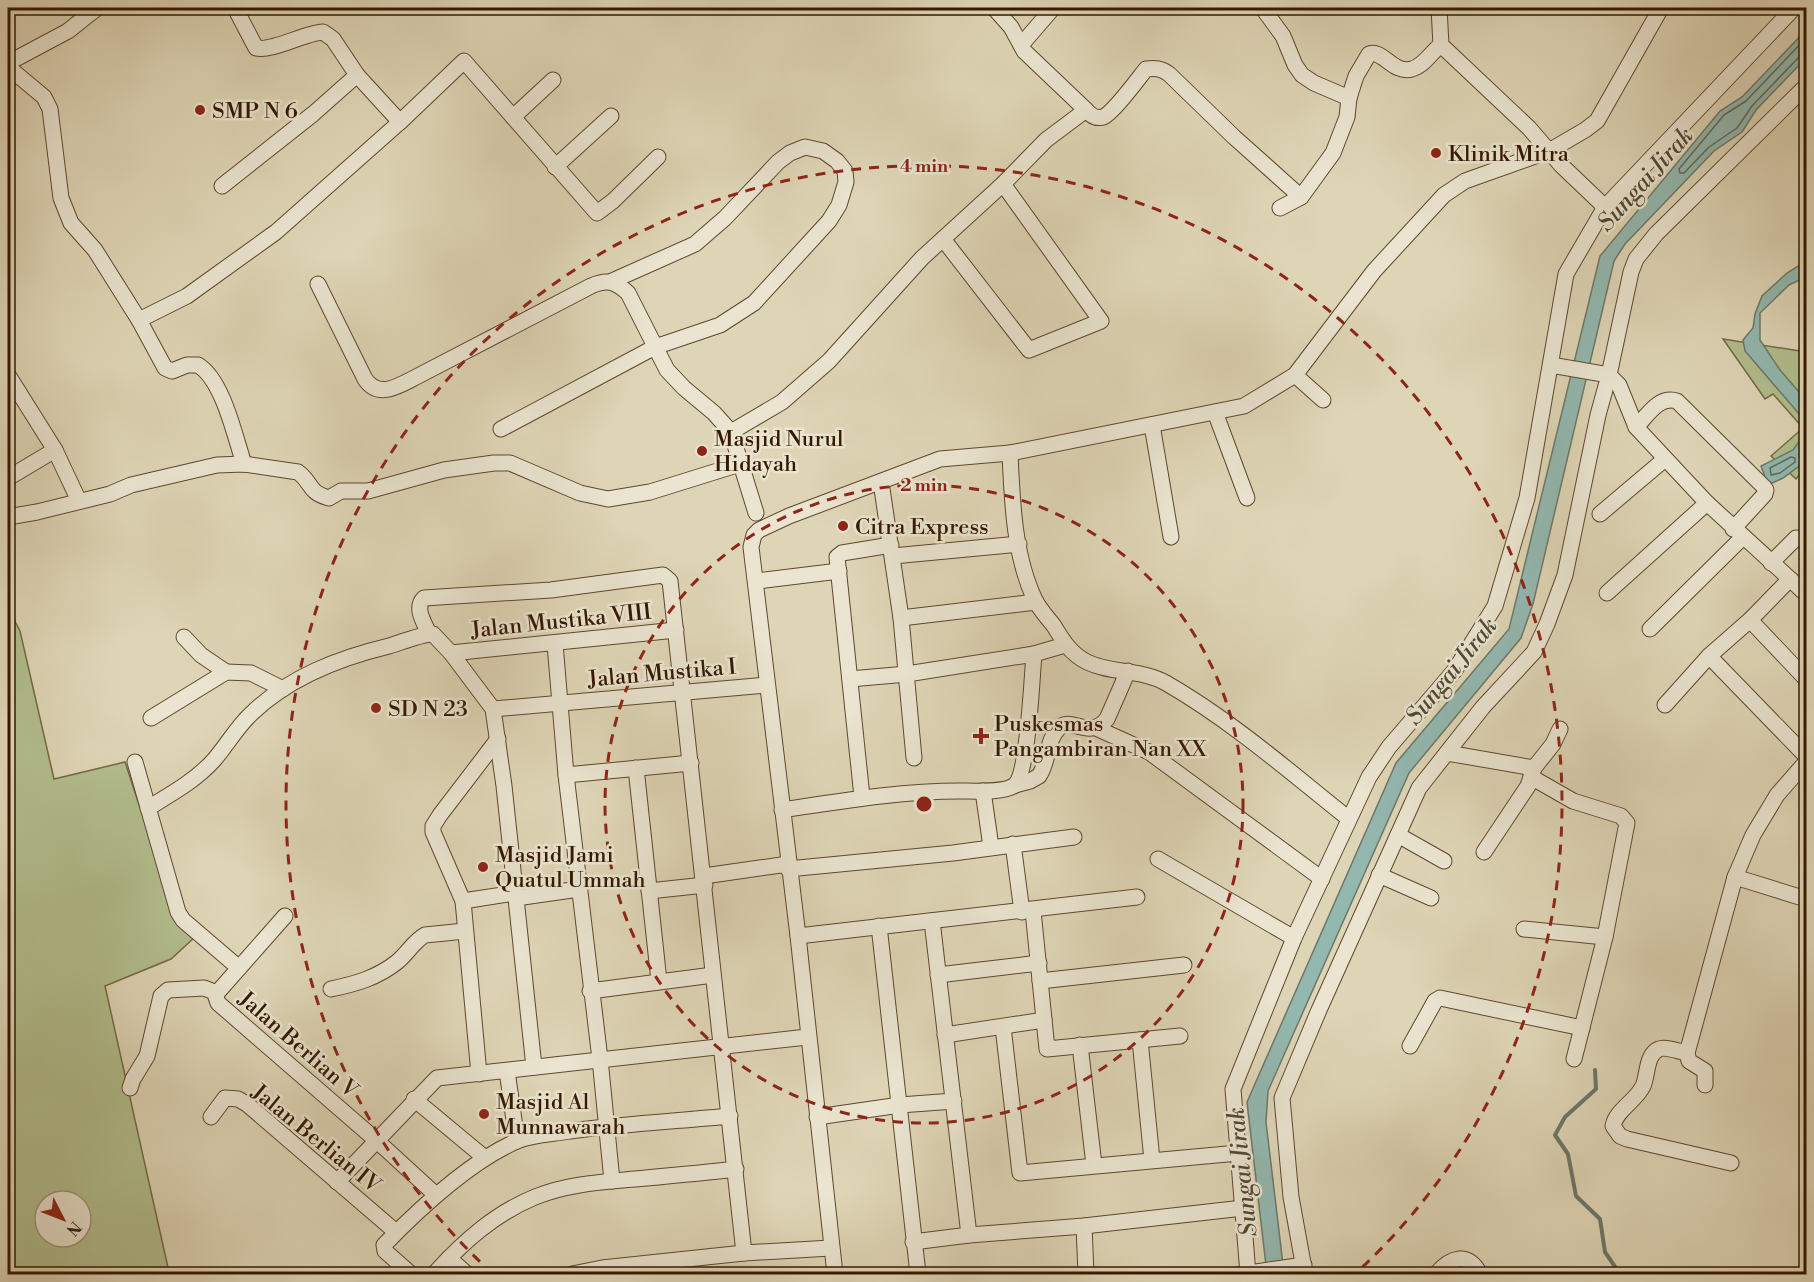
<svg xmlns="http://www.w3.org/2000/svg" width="1814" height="1282" font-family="'Libre Bodoni',serif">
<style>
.green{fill:#b2bd8d;stroke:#736a46;stroke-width:1.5;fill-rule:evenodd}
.water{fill:#93b8b0;stroke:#6d786a;stroke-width:1.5}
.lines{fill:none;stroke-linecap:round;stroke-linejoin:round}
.shore{stroke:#646858;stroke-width:1.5}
.stream{stroke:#6d786a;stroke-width:4}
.street-casing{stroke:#5e472e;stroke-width:17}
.street{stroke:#eae4d0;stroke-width:15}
.ring{fill:none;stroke:#8f2418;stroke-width:3;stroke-dasharray:10 8}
.poi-dot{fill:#8f2418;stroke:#eae4d0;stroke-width:2}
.labels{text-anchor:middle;stroke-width:5;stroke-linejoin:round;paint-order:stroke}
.poi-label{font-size:22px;fill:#341800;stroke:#eae4d0;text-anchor:start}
.street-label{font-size:22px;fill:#341800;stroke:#eae4d0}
.water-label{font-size:24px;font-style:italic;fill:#504835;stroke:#eae4d0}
.centre{fill:#8f2418;stroke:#eae4d0;stroke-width:3}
.ring-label{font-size:18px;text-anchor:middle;font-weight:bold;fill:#8f2418;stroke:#eae4d0;stroke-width:5;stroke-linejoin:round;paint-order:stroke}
</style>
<rect width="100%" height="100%" fill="#ded5b6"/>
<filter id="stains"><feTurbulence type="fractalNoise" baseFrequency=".00333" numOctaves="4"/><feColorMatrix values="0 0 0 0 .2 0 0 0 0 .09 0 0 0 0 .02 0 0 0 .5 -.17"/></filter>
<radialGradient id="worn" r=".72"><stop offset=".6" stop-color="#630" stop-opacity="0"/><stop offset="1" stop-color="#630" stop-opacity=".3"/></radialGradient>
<g class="green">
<path d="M 1723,339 L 1806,352 L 1806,467 L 1796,479 L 1771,456 L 1803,428 L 1773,394 L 1765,399 Z"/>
<path d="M 8,608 L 20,631 L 54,779 L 125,762 L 176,917 L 196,936 L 171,959 L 105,986 L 169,1272 L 167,1274 L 8,1274 ZM 45,1201 L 81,1201 L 81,1237 L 45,1237 Z"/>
</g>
<g class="water">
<path d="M 1806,30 L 1806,58 L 1756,110 L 1742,132 L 1714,151 L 1625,244 L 1614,261 L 1533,604 L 1521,638 L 1409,773 L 1268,1091 L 1266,1122 L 1284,1273 L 1267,1274 L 1247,1102 L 1396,763 L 1509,629 L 1600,256 L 1720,111 L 1742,97 Z"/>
<path d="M 1806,261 L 1806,277 L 1789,285 L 1760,313 L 1760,340 L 1780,370 L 1806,400 L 1806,422 L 1745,351 L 1743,340 L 1753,328 L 1755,314 L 1762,296 L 1787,273 Z"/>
<path d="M 1806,432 L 1806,461 L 1783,478 L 1768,485 L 1761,466 L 1793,450 Z"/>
</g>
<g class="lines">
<g class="shore">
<path d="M 1806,38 L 1746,101 L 1724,115 L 1679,169 L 1680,173 L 1684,173 L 1709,147 L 1737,128 L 1752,106 L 1800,56 L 1806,54"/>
<path d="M 1791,457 L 1795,458 L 1795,462 L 1780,473 L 1771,475 L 1770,468 Z"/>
</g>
<path class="stream" d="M 1595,1070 L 1596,1089 L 1565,1117 L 1555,1135 L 1568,1154 L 1576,1196 L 1600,1219 L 1605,1252 L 1620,1274"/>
<g class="street-casing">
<g id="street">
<path d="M 994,8 L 1011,27 L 1024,51 L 1086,110"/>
<path d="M 1439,8 L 1441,45 L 1529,128 L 1561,165 L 1605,207"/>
<path d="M 1264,10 L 1283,36 L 1295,65 L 1302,75 L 1314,83 L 1349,98"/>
<path d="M 1022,44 L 1053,8"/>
<path d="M 8,63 L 68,31 L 97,8"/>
<path d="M 8,67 L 44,97 L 50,109 L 61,198 L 71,223 L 95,250 L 139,320 L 187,296 L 276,232 L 400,122"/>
<path d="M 357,75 L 400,122 L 464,61 L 597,213 L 613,201 L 658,157"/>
<path d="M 513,117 L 553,80"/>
<path d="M 555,167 L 611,116"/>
<path d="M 222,186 L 313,114 L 357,75 L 333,39 L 323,32 C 304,33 272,52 256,48 L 235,8"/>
<path d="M 1280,208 L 1301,197"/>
<path d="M 943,239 L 1029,350 L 1101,321 L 1003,184"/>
<path d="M 318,284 L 365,379 C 379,400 400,385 418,376 L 591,286 C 607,279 615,281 628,293 L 667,370 L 684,388 L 714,413 L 731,432 L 756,513"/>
<path d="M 139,320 L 165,368 L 172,371 L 187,365 L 198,365 C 223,380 235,437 244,464"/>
<path d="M 8,375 L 55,450"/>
<path d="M 1295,375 L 1323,400"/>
<path d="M 1215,412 L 1247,498"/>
<path d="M 1152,425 L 1171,537"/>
<path d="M 1636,427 C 1648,415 1659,395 1677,401 L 1764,487 L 1766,490 L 1765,494 L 1733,529"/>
<path d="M 501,429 L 655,347 L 720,325 L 754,303 L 829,221 L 839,205 L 846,182 L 845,171 L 837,161 L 823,151 L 805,147 L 790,153 L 778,162 L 725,218 L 695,244 L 612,281"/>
<path d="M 731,432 L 782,402 L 829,361 L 922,258 L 1003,184 L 1046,140 L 1086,110 C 1091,116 1096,119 1103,117 C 1113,113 1138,79 1146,69 C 1155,68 1161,68 1169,74 L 1234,137 L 1301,197 L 1333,153 L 1347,117 L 1349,98 L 1356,76 L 1369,54 C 1383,49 1392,74 1412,69 C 1425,65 1431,52 1441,45"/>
<path d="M 1010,453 C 1012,501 1014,556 1035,600 C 1040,610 1048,618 1054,626 C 1063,641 1071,654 1087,662 C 1112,674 1141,669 1166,683 C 1232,721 1290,772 1349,819"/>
<path d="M 8,478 L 55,450 L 79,501"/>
<path d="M 881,482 L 901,618 L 914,758"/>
<path d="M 1600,514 L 1665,459"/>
<path d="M 8,517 L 37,512 L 110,494 L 131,485 L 217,465 L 244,464 L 298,472 C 313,483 307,492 329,498 L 341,491 L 368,491 L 444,470 L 494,463 L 510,463 L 580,493 L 608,499 L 650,492 L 740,464"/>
<path d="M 893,556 L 1019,544"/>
<path d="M 1771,563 L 1796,538"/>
<path d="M 1790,579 L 1806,594"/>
<path d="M 757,581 L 839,571"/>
<path d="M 1607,593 L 1707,503"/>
<path d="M 901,618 L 1036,602"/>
<path d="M 1750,620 L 1806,679"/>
<path d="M 1650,629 L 1743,537"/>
<path d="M 429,634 C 424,622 414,608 424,598 L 551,590 L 663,575 L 670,581 L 744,1253"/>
<path d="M 184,637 L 201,655 L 226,672"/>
<path d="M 555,644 L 566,775 L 600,1059 L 612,1181"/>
<path d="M 451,653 L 676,630"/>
<path d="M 1709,656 L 1806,756"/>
<path d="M 850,679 L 907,674 L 1034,654"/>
<path d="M 1665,705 L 1709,656 L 1750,620 L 1790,579 L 1707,503 L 1636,427 L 1619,385 L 1609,375 L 1631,272 L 1636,259 L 1656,234 L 1806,86"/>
<path d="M 493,709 L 767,685"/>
<path d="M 151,718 L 226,672 L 251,673 L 283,689"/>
<path d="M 1096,728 L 1149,752 L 1322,879"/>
<path d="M 1447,753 L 1534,768 L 1553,744 L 1560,729"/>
<path d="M 135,762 L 178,912 L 183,920 L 239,968"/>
<path d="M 636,768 L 659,981"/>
<path d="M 566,775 L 691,763"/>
<path d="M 1531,777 L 1573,801 L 1621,816 L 1627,823 L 1605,937 L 1574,1059"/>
<path d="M 1015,785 L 1030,781 L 1039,776 C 1049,762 1046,740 1059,728 C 1071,715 1088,741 1107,719 L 1128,671"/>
<path d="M 983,791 L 991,847"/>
<path d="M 862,797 L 837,557 L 842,553 L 891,545"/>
<path d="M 148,808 C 171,794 195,781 214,760 C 227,745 237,727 251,714 C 289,677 339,658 389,646 C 399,643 425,633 433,634 L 451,653 L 493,709 L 504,786 L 534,1067"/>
<path d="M 782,810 C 842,801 900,791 960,791 C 973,791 1005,793 1015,785 C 1028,773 1032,676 1034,654 L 1065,645"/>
<path d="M 1398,835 L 1444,861"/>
<path d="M 1013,844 L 1022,912"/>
<path d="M 1484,852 L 1528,786 L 1534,768"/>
<path d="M 1158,859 L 1294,938"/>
<path d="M 788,869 L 953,853 L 1074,837"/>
<path d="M 1379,875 L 1431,898"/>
<path d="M 704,876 L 788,864"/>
<path d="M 1735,877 L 1806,899"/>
<path d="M 649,891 L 705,885"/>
<path d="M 516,898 L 579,889"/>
<path d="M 463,901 L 515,893"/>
<path d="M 1033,911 L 1047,1049 L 1180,1036"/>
<path d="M 285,916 L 217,993 L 216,997 L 218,1003 L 376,1140 L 436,1195"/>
<path d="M 932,921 L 969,1235"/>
<path d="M 879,926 L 918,1274"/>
<path d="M 1524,929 L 1605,937"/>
<path d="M 798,936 L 1137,897"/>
<path d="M 938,975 L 1039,963"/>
<path d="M 1040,981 L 1184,965"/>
<path d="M 331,989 C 355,984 377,978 397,962 C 407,954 414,941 425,935 L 465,931"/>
<path d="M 590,991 L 713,975"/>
<path d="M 1003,1027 L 1020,1173 L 1238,1153"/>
<path d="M 945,1035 L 1044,1020"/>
<path d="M 1140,1040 L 1152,1160"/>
<path d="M 1080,1045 L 1094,1165"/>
<path d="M 1410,1046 L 1435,1001 L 1440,998 L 1582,1028"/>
<path d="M 1687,1053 L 1689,1061 L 1705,1071 L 1705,1085"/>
<path d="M 507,1071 L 517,1141"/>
<path d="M 479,1074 L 463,901 L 433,832 L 433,826 L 440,815 L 498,739"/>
<path d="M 130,1088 L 133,1079 L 147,1056 L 161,996 L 168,990 L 204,988 L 217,993"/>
<path d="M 414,1099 L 485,1158"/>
<path d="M 211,1117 L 225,1098 L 238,1099 L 247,1104 L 396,1232"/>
<path d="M 817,1117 L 900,1105 L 954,1101"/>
<path d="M 1731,1163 L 1627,1139 L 1620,1136 L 1613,1126 C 1616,1110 1636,1101 1643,1086 C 1648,1075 1646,1054 1659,1049 C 1666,1046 1680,1052 1687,1053 L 1735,877 L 1753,835 L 1777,795 L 1806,762"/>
<path d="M 337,1182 L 437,1078 L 807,1037"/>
<path d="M 1084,1226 L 1086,1274"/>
<path d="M 913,1242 L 969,1235 L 1084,1226 L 1243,1208"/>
<path d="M 449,1258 L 467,1274"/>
<path d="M 411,1274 L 385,1251 L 384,1245 C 420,1208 469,1162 517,1141 C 533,1134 553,1134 570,1131 C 623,1124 677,1121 730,1116"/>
<path d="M 434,1274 C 463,1242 494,1214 535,1197 C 566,1184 602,1182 635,1179 C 668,1176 702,1173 736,1169"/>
<path d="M 572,1274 L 602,1268 L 744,1253 L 831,1248"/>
<path d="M 835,1274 L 798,936 L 751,547 L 754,535 L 759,530 L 789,516 L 940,459 L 1010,453 L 1244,406 L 1295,375 L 1374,271 L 1444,195 L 1465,181 L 1549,151 L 1585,130 L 1597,121 L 1661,8"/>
<path d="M 1242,1274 L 1304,1265"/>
<path d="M 1248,1274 L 1233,1089 L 1294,938 L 1369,777 L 1389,747 L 1455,670 L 1495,606 L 1527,498 L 1566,274 L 1605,207 L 1794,8"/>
<path d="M 1305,1274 L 1291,1197 L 1282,1098 L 1319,1010 L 1419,788 L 1483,707 L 1534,652 L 1547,624 L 1565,575 L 1598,415 L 1609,375 L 1551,365"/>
<path d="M 1436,1274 C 1451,1257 1468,1251 1480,1274"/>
</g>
</g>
<use href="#street" class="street"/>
</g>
<g class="ring">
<circle cx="924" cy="804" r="319"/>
<path d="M493 1274A638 638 0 1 1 1355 1274"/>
</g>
<g class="poi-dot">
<circle cx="200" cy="110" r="6"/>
<circle cx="1436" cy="153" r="6"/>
<circle cx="702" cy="451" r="6"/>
<circle cx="843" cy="526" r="6"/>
<circle cx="376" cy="708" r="6"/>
<path d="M978 727h6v6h6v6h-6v6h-6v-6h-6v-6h6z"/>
<circle cx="483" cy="867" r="6"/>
<circle cx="484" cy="1114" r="6"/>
</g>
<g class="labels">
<g class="poi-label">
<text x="212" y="118">SMP N 6</text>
<text x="1448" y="161">Klinik Mitra</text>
<text x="714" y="446">Masjid Nurul<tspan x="714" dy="25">Hidayah</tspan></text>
<text x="855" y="534">Citra Express</text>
<text x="388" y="716">SD N 23</text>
<text x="994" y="731">Puskesmas<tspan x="994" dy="25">Pangambiran Nan XX</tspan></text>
<text x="495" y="862">Masjid Jami<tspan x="495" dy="25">Quatul Ummah</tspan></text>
<text x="496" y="1109">Masjid Al<tspan x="496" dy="25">Munnawarah</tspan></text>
</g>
<g class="street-label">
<text transform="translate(561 620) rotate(-6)" y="8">Jalan Mustika VIII</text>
<text transform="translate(662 672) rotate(-5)" y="8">Jalan Mustika I</text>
<text transform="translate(299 1044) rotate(41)" y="8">Jalan Berlian V</text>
<text transform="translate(317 1138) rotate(39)" y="8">Jalan Berlian IV</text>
</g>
<g class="water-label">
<text transform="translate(1645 179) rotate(-48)" y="8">Sungai Jirak</text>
<text transform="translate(1451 671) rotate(-51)" y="8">Sungai Jirak</text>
<text transform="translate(1242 1172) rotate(-96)" y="8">Sungai Jirak</text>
</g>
</g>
<circle cx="924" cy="804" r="9" class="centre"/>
<g class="ring-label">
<text x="924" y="172">4 min</text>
<text x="924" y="491">2 min</text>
</g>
<rect width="1814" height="1282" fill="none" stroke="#ded5b6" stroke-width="30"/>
<rect x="9" y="9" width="1796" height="1264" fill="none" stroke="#341800" stroke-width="3"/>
<rect x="15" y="15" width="1784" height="1252" fill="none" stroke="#341800" stroke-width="1.5"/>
<g transform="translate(63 1219) rotate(132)"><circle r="28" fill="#eae4d0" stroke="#a1927d" stroke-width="1.5"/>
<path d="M0-4.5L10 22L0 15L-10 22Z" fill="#8f2418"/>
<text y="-9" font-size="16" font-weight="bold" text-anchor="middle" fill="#341800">N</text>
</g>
<rect width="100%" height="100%" filter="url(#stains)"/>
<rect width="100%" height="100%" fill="url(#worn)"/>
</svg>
